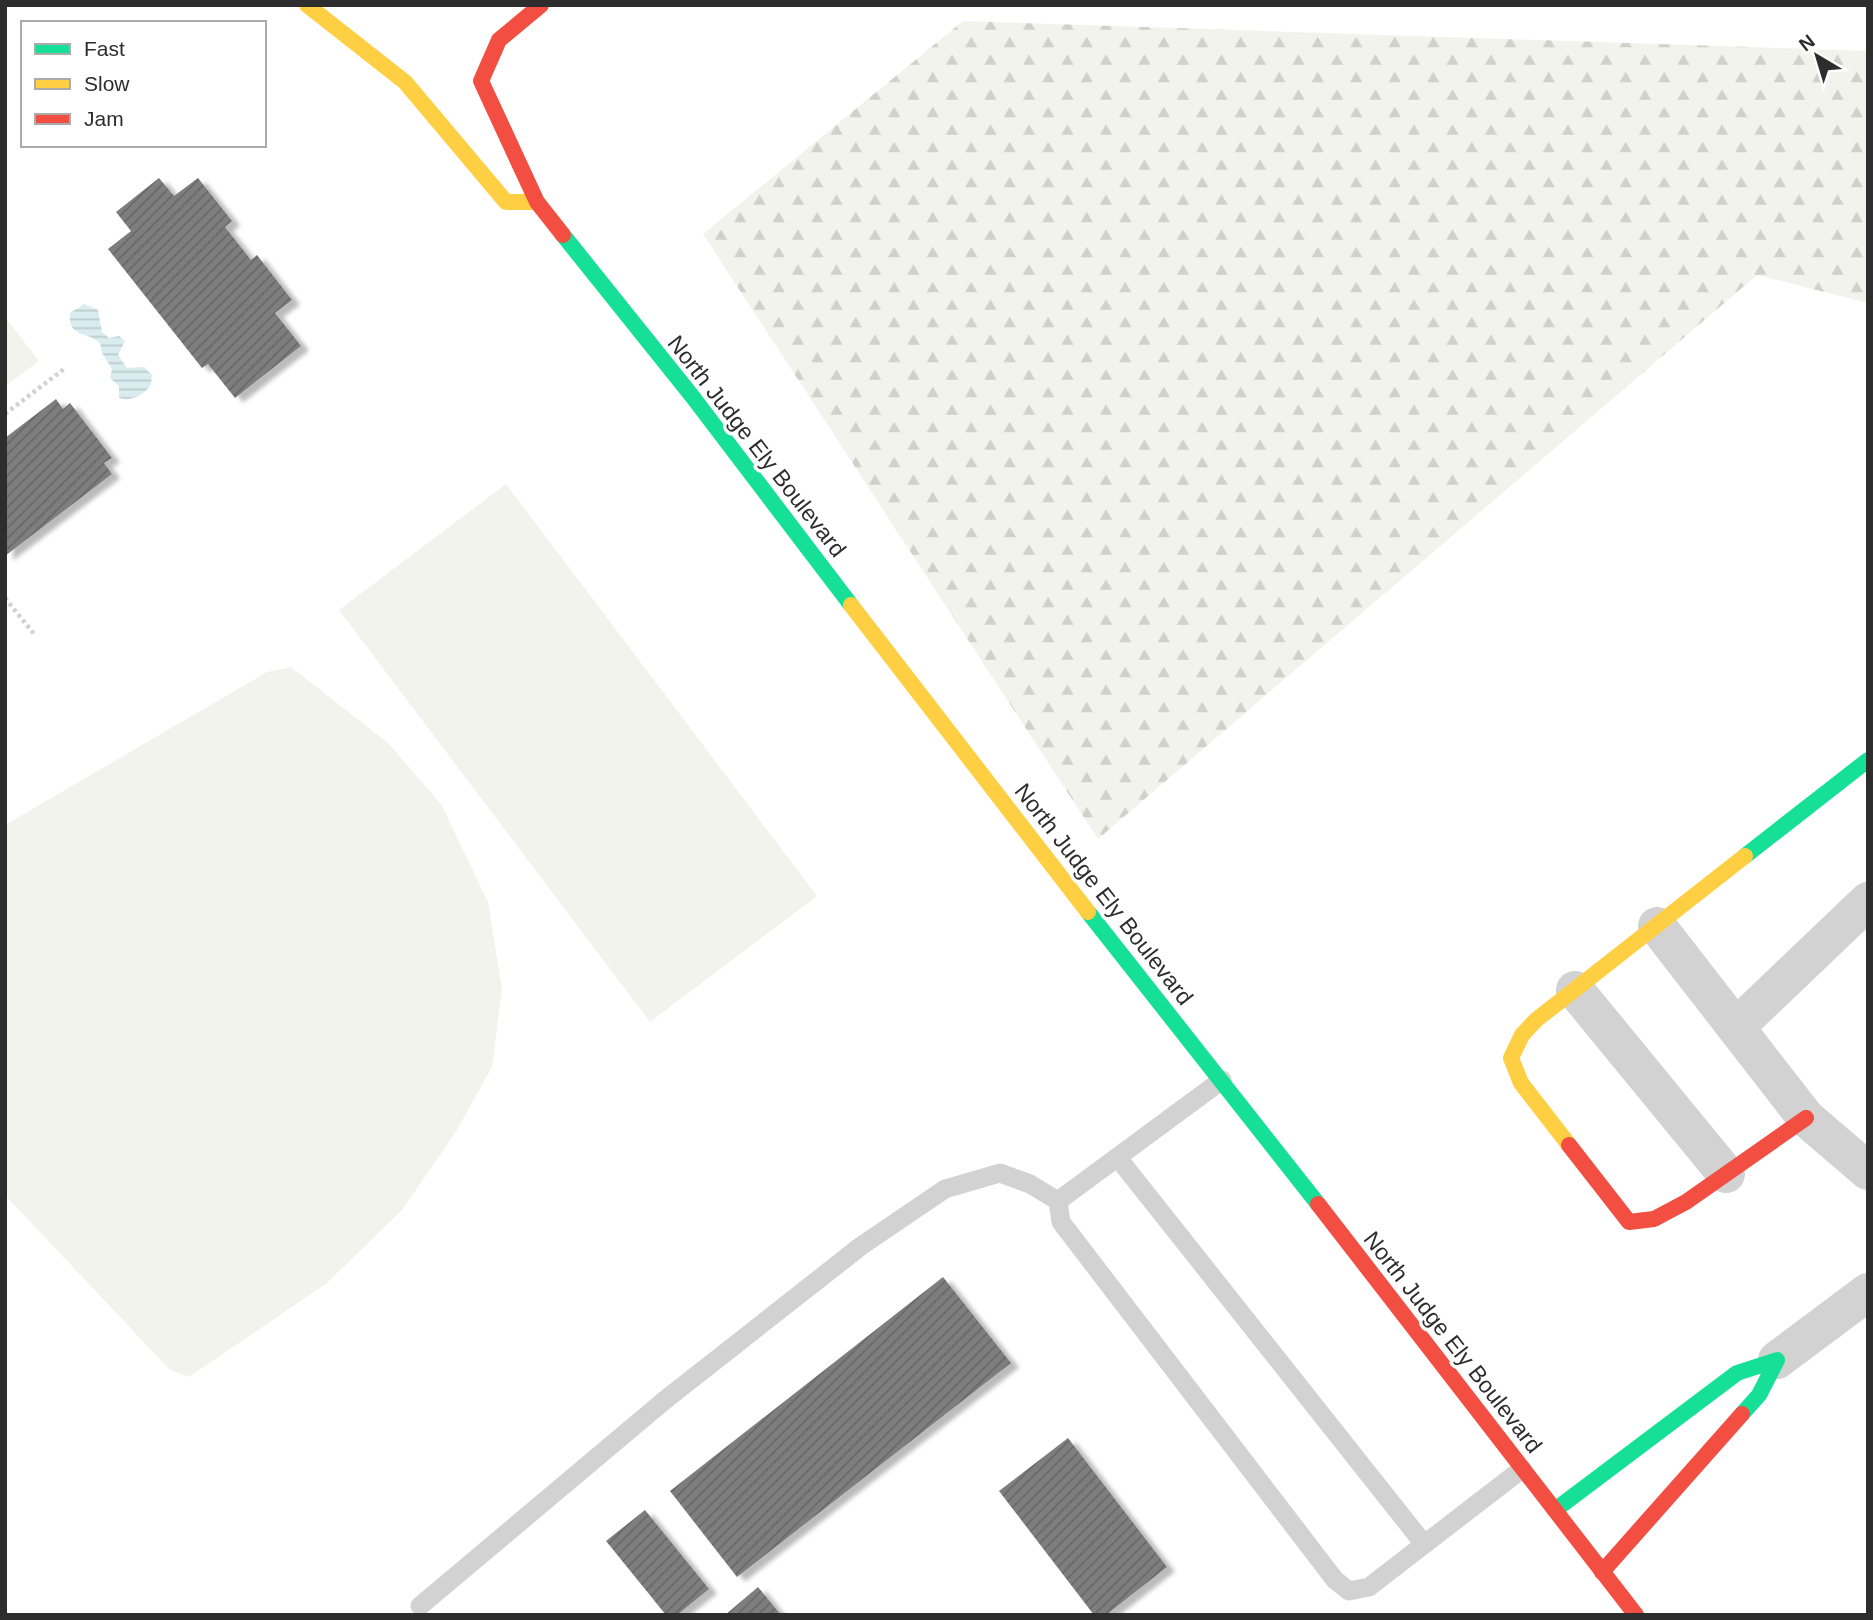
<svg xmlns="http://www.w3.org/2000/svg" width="1873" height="1620" font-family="Arial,sans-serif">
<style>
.forest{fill:url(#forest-firs)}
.park{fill:#f2f3ec}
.water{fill:url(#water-rules)}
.building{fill:url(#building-hatch);filter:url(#shadow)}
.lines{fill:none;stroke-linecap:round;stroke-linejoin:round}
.path{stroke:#d2d2d2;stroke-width:4.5;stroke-dasharray:3.5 3.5;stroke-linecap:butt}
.lane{stroke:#d2d2d2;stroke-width:19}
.street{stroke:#d2d2d2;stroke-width:38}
.fast{stroke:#16e098;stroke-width:16}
.slow{stroke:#ffcf43;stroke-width:16}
.jam{stroke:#f24e42;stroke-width:16}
.labels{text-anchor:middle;stroke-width:7;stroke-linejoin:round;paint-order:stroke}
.street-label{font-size:23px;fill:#2d2d2d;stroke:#fff}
</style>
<defs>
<pattern id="forest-firs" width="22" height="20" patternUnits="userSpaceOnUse" patternTransform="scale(1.75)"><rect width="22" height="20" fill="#f2f3ec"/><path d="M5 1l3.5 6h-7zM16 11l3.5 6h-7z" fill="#d0d1cb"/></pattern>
<pattern id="water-rules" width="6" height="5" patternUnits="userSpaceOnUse" patternTransform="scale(1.75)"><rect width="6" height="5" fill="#d9ecef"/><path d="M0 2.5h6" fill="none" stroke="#bbcbcd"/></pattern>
<pattern id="building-hatch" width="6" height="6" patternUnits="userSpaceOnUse" patternTransform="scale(1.75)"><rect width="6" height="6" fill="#7e7e7e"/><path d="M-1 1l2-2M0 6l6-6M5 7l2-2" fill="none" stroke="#686868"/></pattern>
<filter id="shadow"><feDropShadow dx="8" dy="4.5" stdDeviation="2" flood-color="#0004"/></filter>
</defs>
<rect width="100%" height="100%" fill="#fff"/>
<path class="forest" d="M 963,21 L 1868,51 L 1868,303 L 1757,275 L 1098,839 L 703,234 Z"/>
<g class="park">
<path d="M 5,317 L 39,361 L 5,386 Z"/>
<path d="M 506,484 L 817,896 L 650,1022 L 339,610 Z"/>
<path d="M 291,667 L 388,743 L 441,804 L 488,902 L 502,989 L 492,1067 L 455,1133 L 402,1210 L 327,1283 L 189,1377 L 170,1370 L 5,1195 L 5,825 L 267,672 Z"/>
</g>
<path class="water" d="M 84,304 L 98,310 L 102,332 L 109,338 L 119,336 L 125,341 L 118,355 L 127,368 L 144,367 L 152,375 L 151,385 C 143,395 132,402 119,398 L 119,386 L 110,378 L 112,369 L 102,353 L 100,343 C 88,331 67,338 70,313 Z"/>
<g class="building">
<path d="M 159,178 L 174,196 L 198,178 L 232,221 L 225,227 L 251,260 L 257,255 L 292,300 L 275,313 L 301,346 L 235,398 L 208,364 L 202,368 L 108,249 L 131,231 L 116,212 Z"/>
<path d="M 56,399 L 63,409 L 70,403 L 112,458 L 104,463 L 112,474 L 5,556 L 5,438 Z"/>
<path d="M 943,1277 L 1011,1363 L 737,1577 L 670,1491 Z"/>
<path d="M 1068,1438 L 1167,1567 L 1106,1615 L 1094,1615 L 999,1491 Z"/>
<path d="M 645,1510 L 709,1589 L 677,1615 L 666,1615 L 606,1541 Z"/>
<path d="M 758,1587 L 781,1615 L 725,1615 Z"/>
</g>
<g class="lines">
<g class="path">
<path d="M 5,414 L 64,369"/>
<path d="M 5,598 L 34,634"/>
</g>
<g class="lane">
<path d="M 1222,1080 L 1058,1201 L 1061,1222 L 1335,1580 L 1349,1591 L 1369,1587 L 1522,1469"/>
<path d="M 1118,1158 L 1424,1544"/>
<path d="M 420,1606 L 665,1400 L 861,1246 L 945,1189 L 1000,1173 L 1030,1184 L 1058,1201"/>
</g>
<g class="street">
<path d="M 1657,926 L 1806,1118 L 1868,1171"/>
<path d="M 1575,990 L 1726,1174"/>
<path d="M 1736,1027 L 1868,901"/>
<path d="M 1777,1360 L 1868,1292"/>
</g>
<g class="fast">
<path d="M 563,235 L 692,396 L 851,605"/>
<path d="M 1745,856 L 1868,760"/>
<path d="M 1088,912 L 1318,1204"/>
<path d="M 1555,1510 L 1737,1373 L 1777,1360 L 1759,1395 L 1742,1414"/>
</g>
<g class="slow">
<path d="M 307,5 L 405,82 L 506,202 L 537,202"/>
<path d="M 851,605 L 1088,912"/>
<path d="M 1569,1145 L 1521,1083 L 1511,1058 L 1522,1035 L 1536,1020 L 1745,856"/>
</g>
<g class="jam">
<path d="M 541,5 L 499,40 L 481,81 L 537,202 L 563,235"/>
<path d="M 1569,1145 L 1629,1222 L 1654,1219 L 1686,1202 L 1806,1118"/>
<path d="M 1318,1204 L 1636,1615"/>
<path d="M 1602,1572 L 1742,1414"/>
</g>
</g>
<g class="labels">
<g class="street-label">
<text transform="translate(757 446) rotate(52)" y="8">North Judge Ely Boulevard</text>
<text transform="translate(1104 894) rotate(52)" y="8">North Judge Ely Boulevard</text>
<text transform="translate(1453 1342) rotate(52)" y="8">North Judge Ely Boulevard</text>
</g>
</g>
<rect width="1873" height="1620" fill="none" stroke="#2d2d2d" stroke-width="14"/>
<rect x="21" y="21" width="245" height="126" fill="#ffffff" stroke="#ababab" stroke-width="2"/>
<rect x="35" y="44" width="35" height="10" fill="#16e098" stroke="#ababab" stroke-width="2"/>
<text x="84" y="56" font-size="21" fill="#2d2d2d">Fast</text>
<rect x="35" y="79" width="35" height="10" fill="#ffcf43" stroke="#ababab" stroke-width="2"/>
<text x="84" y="91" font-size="21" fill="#2d2d2d">Slow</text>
<rect x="35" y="114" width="35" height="10" fill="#f24e42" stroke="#ababab" stroke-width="2"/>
<text x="84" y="126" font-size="21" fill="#2d2d2d">Jam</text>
<g transform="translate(1817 56) rotate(322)" stroke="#ffffff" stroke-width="5" paint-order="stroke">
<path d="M0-5L12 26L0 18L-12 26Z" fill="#2d2d2d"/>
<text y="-10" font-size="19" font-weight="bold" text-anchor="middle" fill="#2d2d2d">N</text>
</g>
</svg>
